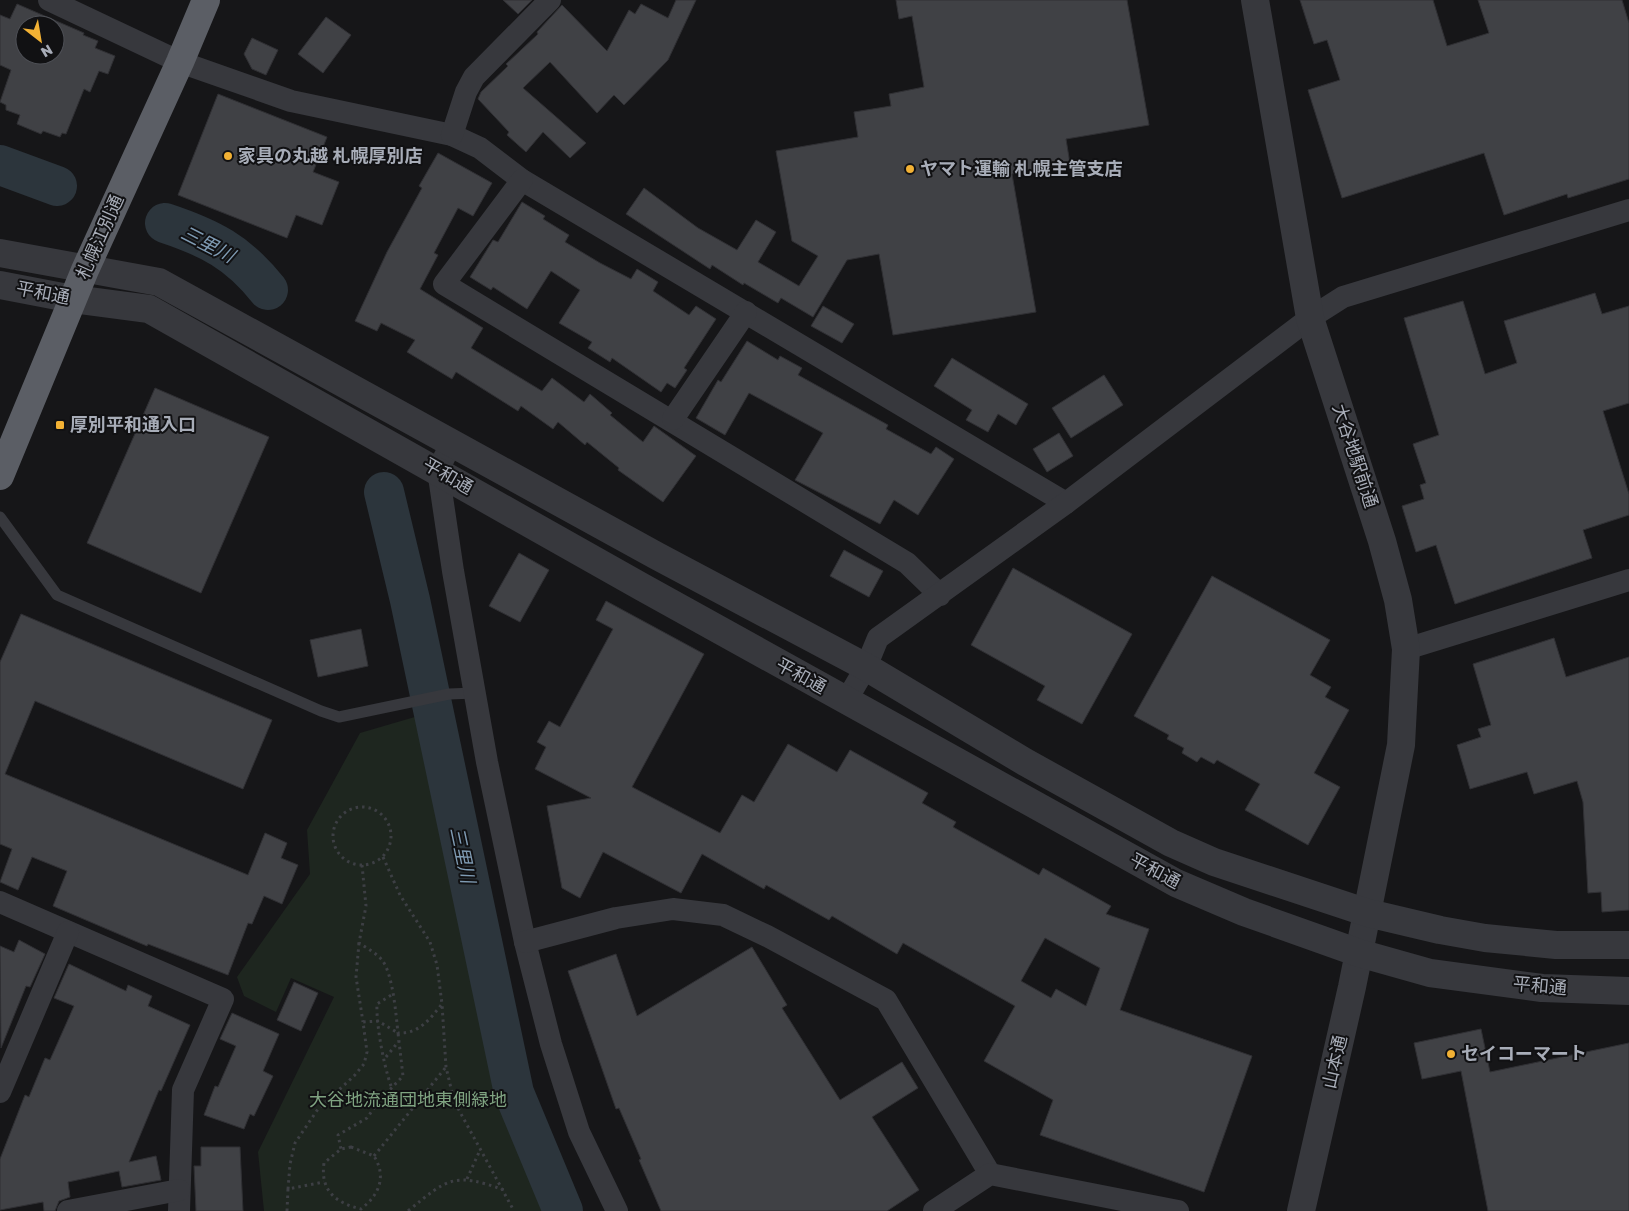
<svg xmlns="http://www.w3.org/2000/svg" width="1629" height="1211" font-family="'Golos Text','Noto Sans JP',sans-serif">
<style>
.green{fill:#1e261f}
.lines{fill:none;stroke-linecap:round;stroke-linejoin:round}
.river{stroke:#2c353c;stroke-width:40}
.building{fill:#404145;stroke:#303034;fill-rule:evenodd}
.path{stroke:#3d3f44;stroke-width:3;stroke-dasharray:2.5 4;stroke-linecap:butt}
.service{stroke:#37383d;stroke-width:11}
.minor{stroke:#37383d;stroke-width:22}
.tertiary{stroke:#37383d;stroke-width:28}
.trunk{stroke:#5b5e65;stroke-width:28}
.poi-dot{fill:#f2b134;stroke:#111113;stroke-width:2}
.labels{text-anchor:middle;stroke-width:4;stroke-linejoin:round;paint-order:stroke}
.poi-label{font-size:18px;font-weight:bold;fill:#a8adb8;stroke:#111113;text-anchor:start}
.street-label{font-size:18px;fill:#a8adb8;stroke:#111113}
.park-label{font-size:18px;fill:#7fa381;stroke:#111113}
.water-label{font-size:19px;font-style:italic;fill:#7f9bb3;stroke:#111113}
</style>
<rect width="100%" height="100%" fill="#161618"/>
<path class="green" d="M 425,714 L 546,1194 L 554,1211 L 264,1211 L 258,1152 L 334,997 L 291,978 L 276,1012 L 244,996 L 237,977 L 310,874 L 307,830 L 360,733 Z"/>
<g class="lines">
<g class="river">
<path d="M 0,165 L 57,186"/>
<path d="M 165,223 C 210,238 238,252 268,290"/>
<path d="M 384,492 L 410,600 L 514,1093 L 563,1211"/>
</g>
</g>
<g class="building">
<path d="M 503,0 L 532,0 L 518,14 Z"/>
<path d="M 676,0 L 696,0 L 668,60 L 624,105 L 614,95 L 597,113 L 550,62 L 523,88 L 586,143 L 570,158 L 543,132 L 526,152 L 507,135 L 509,132 L 478,99 L 481,92 L 508,66 L 506,64 L 538,34 L 537,32 L 562,5 L 607,51 L 629,10 L 635,14 L 641,4 L 668,18 Z"/>
<path d="M 896,0 L 1127,0 L 1149,125 L 1066,139 L 1070,164 L 1012,174 L 1036,312 L 893,335 L 879,254 L 847,260 L 813,317 L 781,298 L 778,303 L 744,283 L 743,285 L 712,265 L 710,269 L 626,214 L 644,188 L 698,228 L 737,250 L 756,220 L 776,232 L 758,262 L 799,286 L 818,256 L 792,241 L 776,151 L 858,137 L 854,112 L 891,106 L 889,94 L 924,87 L 912,16 L 899,19 Z"/>
<path d="M 1300,0 L 1433,0 L 1447,46 L 1489,33 L 1478,0 L 1622,0 L 1629,23 L 1629,179 L 1568,198 L 1567,194 L 1504,215 L 1484,153 L 1342,198 L 1308,90 L 1340,80 L 1327,40 L 1314,44 Z"/>
<path d="M 17,4 L 84,33 L 83,35 L 98,41 L 95,48 L 115,56 L 108,74 L 99,71 L 90,92 L 84,89 L 66,134 L 62,133 L 60,137 L 43,131 L 41,134 L 17,124 L 20,115 L 6,110 L 6,105 L 0,102 L 11,70 L 0,65 L 0,15 L 10,19 ZM 25,25 L 55,25 L 55,55 L 25,55 Z"/>
<path d="M 326,17 L 351,35 L 323,73 L 298,54 Z"/>
<path d="M 252,38 L 278,50 L 266,75 L 252,69 L 244,54 Z"/>
<path d="M 218,94 L 327,137 L 313,172 L 339,182 L 322,225 L 296,215 L 287,238 L 178,195 Z"/>
<path d="M 438,153 L 492,183 L 473,216 L 458,208 L 434,253 L 438,255 L 420,289 L 483,328 L 471,348 L 542,391 L 552,378 L 584,402 L 590,394 L 612,413 L 610,415 L 643,442 L 654,426 L 696,456 L 663,502 L 618,470 L 619,468 L 587,442 L 585,445 L 558,422 L 553,429 L 521,406 L 518,411 L 456,372 L 452,379 L 407,352 L 415,340 L 381,323 L 377,331 L 355,321 L 387,252 L 422,188 L 419,186 Z"/>
<path d="M 522,202 L 545,216 L 543,219 L 569,235 L 565,242 L 600,263 L 631,279 L 637,269 L 658,282 L 653,291 L 689,315 L 696,306 L 716,319 L 684,368 L 687,370 L 675,388 L 667,383 L 661,392 L 612,358 L 610,362 L 588,348 L 592,342 L 559,323 L 580,290 L 551,271 L 527,309 L 493,287 L 491,290 L 470,277 L 493,240 L 498,242 Z"/>
<path d="M 1595,293 L 1602,314 L 1629,306 L 1629,403 L 1603,411 L 1629,494 L 1629,515 L 1583,530 L 1592,558 L 1455,604 L 1436,545 L 1416,552 L 1402,506 L 1424,499 L 1420,485 L 1426,483 L 1413,444 L 1439,435 L 1404,318 L 1463,301 L 1485,374 L 1517,363 L 1504,321 Z"/>
<path d="M 823,306 L 854,324 L 842,343 L 811,326 Z"/>
<path d="M 747,341 L 778,360 L 780,356 L 802,368 L 798,375 L 888,425 L 886,429 L 931,454 L 936,447 L 954,459 L 918,515 L 894,500 L 880,524 L 795,480 L 823,433 L 749,393 L 725,435 L 696,418 L 718,380 L 721,382 Z"/>
<path d="M 952,358 L 1028,404 L 1016,425 L 998,414 L 988,432 L 966,420 L 972,410 L 934,386 Z"/>
<path d="M 1104,375 L 1123,405 L 1071,438 L 1052,408 Z"/>
<path d="M 155,388 L 269,437 L 201,593 L 87,543 Z"/>
<path d="M 1059,433 L 1073,456 L 1047,472 L 1033,449 Z"/>
<path d="M 844,550 L 883,571 L 869,597 L 830,576 Z"/>
<path d="M 519,553 L 549,570 L 520,622 L 489,606 Z"/>
<path d="M 1013,568 L 1132,634 L 1082,724 L 1037,700 L 1045,686 L 971,645 Z"/>
<path d="M 1212,576 L 1330,640 L 1310,675 L 1331,687 L 1325,697 L 1349,710 L 1314,773 L 1340,787 L 1308,845 L 1245,810 L 1260,784 L 1217,760 L 1214,764 L 1201,757 L 1197,762 L 1182,753 L 1184,748 L 1167,739 L 1169,735 L 1134,716 Z"/>
<path d="M 606,601 L 704,654 L 632,787 L 720,833 L 742,795 L 754,802 L 788,744 L 837,772 L 850,750 L 928,793 L 922,803 L 956,822 L 953,827 L 1039,875 L 1043,868 L 1111,906 L 1106,914 L 1149,929 L 1120,1010 L 1252,1056 L 1204,1192 L 1040,1135 L 1053,1100 L 984,1061 L 1015,1006 L 903,943 L 897,954 L 832,916 L 829,920 L 766,885 L 764,889 L 702,854 L 681,893 L 603,852 L 580,898 L 562,888 L 547,806 L 591,798 L 535,769 L 546,747 L 537,742 L 549,721 L 560,727 L 613,629 L 596,620 ZM 1045,938 L 1100,968 L 1086,1006 L 1056,989 L 1051,998 L 1021,981 Z"/>
<path d="M 21,614 L 272,720 L 243,789 L 35,701 L 5,774 L 248,875 L 265,833 L 287,843 L 281,858 L 298,865 L 282,904 L 264,896 L 252,924 L 248,923 L 228,975 L 148,944 L 147,946 L 135,941 L 53,906 L 67,871 L 32,857 L 18,890 L 0,882 L 12,849 L 0,844 L 0,662 Z"/>
<path d="M 361,629 L 368,666 L 318,677 L 310,640 Z"/>
<path d="M 1554,638 L 1566,677 L 1629,657 L 1629,910 L 1602,912 L 1601,892 L 1588,893 L 1583,802 L 1577,781 L 1534,794 L 1527,772 L 1470,789 L 1457,745 L 1481,737 L 1478,729 L 1491,725 L 1473,664 Z"/>
<path d="M 19,940 L 45,954 L 30,987 L 26,986 L 1,1048 L 0,946 L 14,952 Z"/>
<path d="M 752,947 L 787,1005 L 782,1008 L 840,1100 L 902,1062 L 918,1088 L 872,1117 L 919,1190 L 887,1211 L 661,1211 L 639,1160 L 641,1159 L 619,1108 L 616,1109 L 568,971 L 616,954 L 637,1016 Z"/>
<path d="M 69,964 L 126,991 L 128,985 L 152,996 L 148,1006 L 190,1025 L 161,1091 L 159,1090 L 129,1162 L 156,1156 L 161,1180 L 122,1187 L 119,1171 L 68,1182 L 70,1197 L 59,1201 L 55,1211 L 44,1211 L 43,1202 L 0,1210 L 0,1159 L 25,1095 L 29,1097 L 45,1058 L 50,1060 L 74,1006 L 54,998 Z"/>
<path d="M 294,982 L 318,993 L 301,1031 L 277,1020 Z"/>
<path d="M 232,1013 L 279,1034 L 263,1071 L 273,1076 L 254,1116 L 250,1114 L 244,1129 L 204,1115 L 215,1086 L 218,1087 L 236,1046 L 220,1039 Z"/>
<path d="M 1481,1029 L 1490,1072 L 1629,1043 L 1629,1211 L 1488,1211 L 1461,1071 L 1422,1079 L 1414,1043 Z"/>
<path d="M 201,1147 L 240,1147 L 243,1211 L 196,1211 L 194,1166 L 201,1166 Z"/>
</g>
<g class="lines">
<g class="path">
<circle cx="362" cy="836" r="29"/>
<path d="M 383,857 L 400,895 L 430,942 L 437,965 L 442,1004"/>
<path d="M 362,865 L 366,906 L 359,943 C 367,948 376,953 382,960 C 393,974 396,1015 398,1033 C 419,1034 430,1019 442,1004 L 446,1067 L 454,1101 L 514,1211"/>
<path d="M 359,943 L 356,977 L 363,1022"/>
<path d="M 386,1057 L 399,1041"/>
<path d="M 391,1086 C 384,1066 376,1025 377,1004 L 393,994"/>
<path d="M 351,1147 L 374,1156 C 387,1177 379,1195 361,1209 C 336,1203 320,1191 324,1163 L 341,1149 Z"/>
<path d="M 374,1156 L 446,1067"/>
<path d="M 467,1179 L 480,1150"/>
<path d="M 288,1189 L 290,1164 L 295,1143 L 318,1109 L 354,1076 L 364,1064 L 367,1052 L 363,1022 L 378,1021 L 398,1033 L 403,1076 L 379,1101 L 367,1118 L 338,1135 L 341,1149"/>
<path d="M 287,1211 L 288,1189 L 324,1182"/>
<path d="M 408,1211 C 448,1178 454,1172 504,1190"/>
</g>
<path class="service" d="M 0,517 L 57,595 L 321,711 L 339,717 L 449,694 L 475,693"/>
<g class="minor">
<path d="M 49,0 L 180,62 L 291,101 L 452,135 L 480,148 L 522,180 L 1066,503"/>
<path d="M 452,135 L 466,92 L 474,77 L 550,0"/>
<path d="M 522,180 L 444,284 L 907,563 L 940,595"/>
<path d="M 673,419 L 746,312"/>
<path d="M 452,442 L 438,470 L 453,571 L 487,762 L 525,942 L 551,1044 L 579,1132 L 617,1211"/>
<path d="M 1406,649 L 1629,580"/>
<path d="M 846,701 L 866,667 L 878,638 L 1066,503 L 1310,318 L 1343,297 L 1629,210"/>
<path d="M 0,902 L 223,999 L 183,1090 L 179,1211"/>
<path d="M 525,942 L 616,918 L 673,909 L 723,915 L 767,936 L 886,1000 L 990,1174"/>
<path d="M 0,1092 L 68,932"/>
<path d="M 68,1211 L 179,1190"/>
<path d="M 934,1211 L 990,1174 L 1178,1211"/>
</g>
<g class="tertiary">
<path d="M 1255,0 L 1310,318 L 1382,541 L 1398,600 L 1406,649 L 1401,745 L 1352,987 L 1301,1211"/>
<path d="M 0,253 L 159,282 L 657,556 L 866,667 L 1025,762 L 1171,843 L 1214,862 L 1368,913 L 1440,930 L 1485,938 L 1556,945 L 1629,945"/>
<path d="M 0,285 L 73,299 L 149,309 L 642,587 L 1176,883 L 1244,912 L 1359,953 L 1430,973 L 1542,988 L 1629,991"/>
</g>
<path class="trunk" d="M 0,476 L 85,270 L 180,62 L 206,0"/>
</g>
<g class="poi-dot">
<circle cx="228" cy="156" r="5"/>
<circle cx="910" cy="169" r="5"/>
<rect x="55" y="420" width="10" height="10" rx="2.5"/>
<circle cx="1451" cy="1054" r="5"/>
</g>
<g class="labels">
<g class="poi-label">
<text x="238" y="162">家具の丸越 札幌厚別店</text>
<text x="920" y="175">ヤマト運輸 札幌主管支店</text>
<text x="70" y="431">厚別平和通入口</text>
<text x="1461" y="1060">セイコーマート</text>
</g>
<g class="street-label">
<text transform="translate(100 237) rotate(-66)" y="6">札幌江別通</text>
<text transform="translate(43 293) rotate(11)" y="6">平和通</text>
<text transform="translate(1355 456) rotate(72)" y="6">大谷地駅前通</text>
<text transform="translate(448 476) rotate(30)" y="6">平和通</text>
<text transform="translate(801 676) rotate(29)" y="6">平和通</text>
<text transform="translate(1155 871) rotate(28)" y="6">平和通</text>
<text transform="translate(1540 986) rotate(5)" y="6">平和通</text>
<text transform="translate(1335 1062) rotate(-77)" y="6">山本通</text>
</g>
<g class="park-label">
<text x="408" y="1106">大谷地流通団地東側緑地</text>
</g>
<g class="water-label">
<text transform="translate(208 244) rotate(27)" y="7">三里川</text>
<text transform="translate(463 855) rotate(78)" y="7">三里川</text>
</g>
</g>
<g transform="translate(40 40) rotate(149)"><circle r="24" fill="#111113" stroke="#4d4f55"/>
<path d="M0-4L9 19L0 12L-9 19Z" fill="#f2b134"/>
<text y="-8" font-size="14" font-weight="bold" text-anchor="middle" fill="#a8adb8">N</text>
</g>
</svg>
